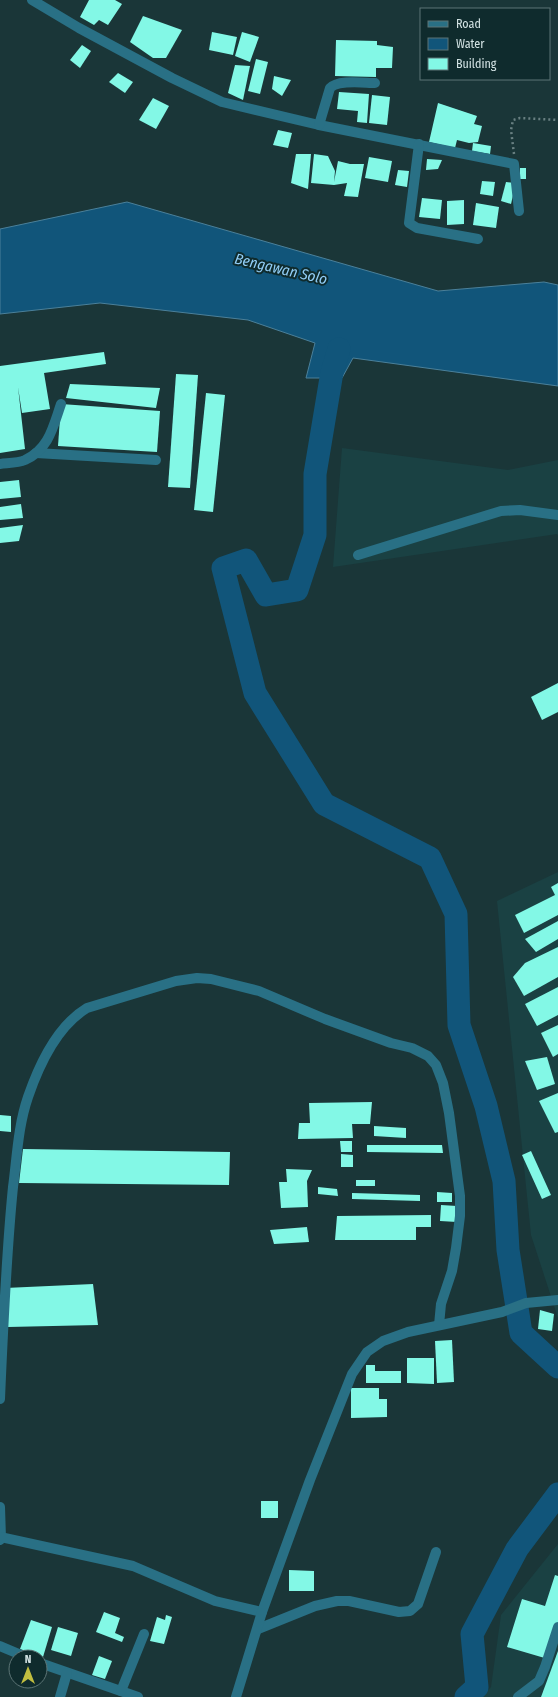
<svg xmlns="http://www.w3.org/2000/svg" width="558" height="1697" font-family="'Fira Sans Condensed',sans-serif">
<style>
.built{fill:#1a4143}
.water{fill:#11557a;stroke:#4b809a}
.lines{fill:none;stroke-linecap:round;stroke-linejoin:round}
.river{stroke:#11557a;stroke-width:23}
.building{fill:#83f8e6}
.path{stroke:#698082;stroke-width:2.5;stroke-dasharray:2 3;stroke-linecap:butt}
.minor{stroke:#297085;stroke-width:10}
.labels{text-anchor:middle;stroke-width:4;stroke-linejoin:round;paint-order:stroke}
.water-label{font-size:15px;font-style:italic;fill:#92cef7;stroke:#0f2b2d}
</style>
<rect width="100%" height="100%" fill="#1a3638"/>
<g class="built">
<path d="M 342,448 L 508,470 L 558,460 L 558,535 L 557,534 L 333,567 Z"/>
<path d="M 558,872 L 558,1318 L 531,1235 L 497,901 Z"/>
<path d="M 558,1544 L 558,1697 L 482,1697 L 491,1687 L 501,1615 Z"/>
</g>
<path class="water" d="M 127,202 L 438,291 L 544,282 L 558,285 L 558,386 L 353,358 L 342,378 L 306,378 L 315,343 L 248,320 L 100,303 L 0,314 L 0,229 Z"/>
<g class="lines">
<g class="river">
<path d="M 339,349 L 332,372 L 315,474 L 315,535 L 297,590 L 266,595 L 246,560 L 223,568 L 255,693 L 324,804 L 430,858 L 456,914 L 459,1025 L 486,1106 L 504,1181 L 508,1250 L 521,1333 L 558,1367"/>
<path d="M 466,1697 L 477,1687 L 472,1634 L 517,1549 L 558,1494"/>
</g>
</g>
<g class="building">
<path d="M 89,0 L 115,0 L 122,4 L 108,25 L 99,20 L 94,25 L 80,17 Z"/>
<path d="M 143,16 L 182,30 L 166,58 L 153,58 L 130,42 Z"/>
<path d="M 212,32 L 237,37 L 233,55 L 209,50 Z"/>
<path d="M 242,32 L 259,37 L 250,62 L 235,56 Z"/>
<path d="M 336,40 L 377,41 L 377,45 L 393,47 L 392,68 L 376,68 L 376,77 L 335,76 Z"/>
<path d="M 82,45 L 91,51 L 80,68 L 70,60 Z"/>
<path d="M 256,59 L 268,62 L 260,94 L 248,91 Z"/>
<path d="M 235,65 L 250,66 L 243,100 L 228,93 Z"/>
<path d="M 118,73 L 133,82 L 125,93 L 109,82 Z"/>
<path d="M 274,76 L 291,80 L 282,96 L 272,89 Z"/>
<path d="M 339,92 L 369,94 L 367,123 L 357,122 L 358,111 L 337,109 Z"/>
<path d="M 372,95 L 390,97 L 387,125 L 369,123 Z"/>
<path d="M 153,98 L 169,106 L 156,129 L 139,120 Z"/>
<path d="M 438,103 L 477,116 L 474,124 L 482,126 L 478,142 L 469,143 L 457,140 L 455,148 L 429,142 Z"/>
<path d="M 278,130 L 292,133 L 288,148 L 273,145 Z"/>
<path d="M 473,143 L 491,146 L 490,154 L 472,151 Z"/>
<path d="M 296,154 L 311,154 L 308,189 L 291,183 Z"/>
<path d="M 314,154 L 328,156 L 335,171 L 334,182 L 338,161 L 350,164 L 364,164 L 358,197 L 344,196 L 347,183 L 334,185 L 311,183 Z"/>
<path d="M 369,157 L 392,161 L 388,182 L 365,178 Z"/>
<path d="M 427,159 L 442,160 L 438,169 L 426,170 Z"/>
<rect x="520" y="168" width="6" height="11"/>
<path d="M 398,170 L 409,171 L 407,187 L 395,185 Z"/>
<path d="M 482,181 L 495,182 L 493,196 L 480,194 Z"/>
<path d="M 506,182 L 516,183 L 511,204 L 501,201 Z"/>
<path d="M 422,198 L 442,200 L 440,219 L 419,217 Z"/>
<path d="M 464,200 L 464,224 L 447,225 L 447,201 Z"/>
<path d="M 476,203 L 499,207 L 496,228 L 473,225 Z"/>
<path d="M 104,352 L 106,364 L 44,373 L 50,409 L 22,413 L 18,387 L 25,449 L 0,453 L 0,366 Z"/>
<path d="M 176,374 L 198,375 L 190,488 L 168,487 Z"/>
<path d="M 70,384 L 160,388 L 156,408 L 66,398 Z"/>
<path d="M 206,393 L 225,395 L 213,512 L 194,510 Z"/>
<path d="M 61,404 L 160,411 L 157,452 L 58,446 Z"/>
<path d="M 19,480 L 21,497 L 0,499 L 0,482 Z"/>
<path d="M 21,504 L 23,518 L 0,520 L 0,507 Z"/>
<path d="M 23,525 L 19,541 L 0,543 L 0,528 Z"/>
<path d="M 558,683 L 558,712 L 542,720 L 531,697 Z"/>
<path d="M 558,883 L 558,915 L 524,933 L 515,915 L 555,895 L 551,887 Z"/>
<path d="M 558,921 L 558,939 L 536,952 L 525,939 Z"/>
<path d="M 558,947 L 558,977 L 524,996 L 513,977 L 525,963 Z"/>
<path d="M 558,987 L 558,1015 L 537,1026 L 525,1004 Z"/>
<path d="M 558,1025 L 558,1054 L 553,1057 L 541,1033 Z"/>
<path d="M 547,1057 L 555,1084 L 537,1090 L 525,1061 Z"/>
<path d="M 558,1093 L 558,1132 L 555,1133 L 539,1101 Z"/>
<path d="M 372,1102 L 370,1124 L 352,1124 L 353,1138 L 298,1139 L 299,1123 L 310,1123 L 309,1103 Z"/>
<path d="M 0,1115 L 11,1116 L 11,1132 L 0,1131 Z"/>
<path d="M 374,1126 L 406,1128 L 406,1138 L 374,1136 Z"/>
<path d="M 340,1141 L 352,1141 L 352,1152 L 341,1152 Z"/>
<path d="M 367,1145 L 442,1145 L 443,1153 L 367,1152 Z"/>
<path d="M 23,1149 L 230,1152 L 229,1185 L 19,1183 Z"/>
<path d="M 531,1151 L 551,1195 L 542,1199 L 522,1155 Z"/>
<path d="M 341,1154 L 353,1155 L 353,1167 L 341,1167 Z"/>
<path d="M 286,1169 L 312,1170 L 307,1181 L 308,1207 L 281,1208 L 279,1182 L 287,1182 Z"/>
<rect x="356" y="1180" width="19" height="6"/>
<path d="M 318,1187 L 337,1189 L 338,1196 L 318,1194 Z"/>
<path d="M 437,1192 L 452,1193 L 452,1202 L 437,1202 Z"/>
<path d="M 352,1193 L 420,1195 L 420,1201 L 352,1199 Z"/>
<path d="M 441,1205 L 457,1206 L 457,1222 L 440,1221 Z"/>
<path d="M 431,1215 L 431,1227 L 416,1227 L 416,1240 L 335,1240 L 337,1216 Z"/>
<path d="M 307,1227 L 309,1242 L 274,1244 L 270,1230 Z"/>
<path d="M 93,1284 L 98,1325 L 8,1327 L 5,1288 Z"/>
<path d="M 540,1310 L 554,1314 L 552,1331 L 538,1329 Z"/>
<path d="M 452,1340 L 454,1382 L 437,1383 L 435,1341 Z"/>
<path d="M 407,1358 L 434,1358 L 434,1384 L 407,1383 Z"/>
<path d="M 366,1365 L 375,1365 L 375,1371 L 401,1371 L 401,1383 L 366,1383 Z"/>
<path d="M 351,1388 L 379,1388 L 379,1399 L 387,1399 L 387,1417 L 351,1418 Z"/>
<rect x="261" y="1501" width="17" height="17"/>
<path d="M 289,1570 L 314,1571 L 314,1591 L 289,1591 Z"/>
<path d="M 555,1575 L 558,1576 L 558,1627 L 548,1659 L 507,1647 L 522,1599 L 545,1606 Z"/>
<path d="M 104,1612 L 120,1618 L 115,1633 L 124,1637 L 122,1642 L 96,1632 Z"/>
<path d="M 166,1615 L 172,1617 L 164,1644 L 150,1641 L 157,1617 L 165,1620 Z"/>
<path d="M 31,1620 L 52,1627 L 43,1657 L 20,1649 Z"/>
<path d="M 58,1627 L 78,1633 L 71,1656 L 51,1650 Z"/>
<path d="M 558,1651 L 558,1697 L 541,1697 Z"/>
<path d="M 99,1656 L 112,1661 L 105,1679 L 92,1675 Z"/>
</g>
<g class="lines">
<path class="path" d="M 514,154 L 511,130 L 513,120 L 520,118 L 558,120"/>
<g class="minor">
<path d="M 32,0 L 79,28 L 172,78 L 222,102 L 319,125 L 514,164 L 519,211"/>
<path d="M 319,125 L 330,88 C 338,79 364,83 375,83"/>
<path d="M 419,144 L 409,223 L 417,228 L 478,239"/>
<path d="M 36,453 L 156,460"/>
<path d="M 0,464 C 8,463 18,463 25,460 C 49,449 53,427 61,404"/>
<path d="M 358,555 L 501,511 L 520,510 L 558,515"/>
<path d="M 0,1399 C 3,1328 6,1257 13,1187 C 17,1157 18,1126 28,1097 C 39,1065 57,1026 87,1008 L 176,981 L 197,978 L 211,979 L 259,991 L 325,1019 L 391,1043 L 412,1048 L 428,1056 L 436,1065 L 443,1083 L 449,1113 L 460,1196 L 460,1216 L 456,1248 L 452,1271 L 441,1304 L 439,1325"/>
<path d="M 0,1507 L 1,1538 L 0,1540"/>
<path d="M 0,1537 L 133,1566 L 215,1601 L 262,1612"/>
<path d="M 258,1629 L 315,1606 L 337,1601 L 349,1601 L 399,1612 L 410,1611 L 418,1604 L 436,1552"/>
<path d="M 0,1646 L 26,1657"/>
<path d="M 40,1663 L 138,1697"/>
<path d="M 121,1691 L 144,1634"/>
<path d="M 60,1697 L 67,1673"/>
<path d="M 236,1697 L 262,1612 L 310,1480 L 352,1374 L 367,1352 L 383,1341 L 408,1332 L 502,1312 L 526,1303 L 558,1300"/>
<path d="M 518,1697 L 539,1681 L 545,1667 L 558,1627"/>
</g>
</g>
<g class="labels">
<g class="water-label">
<text transform="translate(281 269) rotate(13)" y="5">Bengawan Solo</text>
</g>
</g>
<rect x="420" y="8" width="130" height="72" fill="#0f2b2d" stroke="#5d7576"/>
<rect x="428" y="21" width="20" height="6" fill="#297085" stroke="#5d7576"/>
<text x="456" y="28" font-size="12" fill="#d3e3e4">Road</text>
<rect x="428" y="38" width="20" height="12" fill="#11557a" stroke="#5d7576"/>
<text x="456" y="48" font-size="12" fill="#d3e3e4">Water</text>
<rect x="428" y="58" width="20" height="12" fill="#83f8e6" stroke="#5d7576"/>
<text x="456" y="68" font-size="12" fill="#d3e3e4">Building</text>
<g transform="translate(28 1669)"><circle r="19" fill="#0f2b2d" stroke="#5d7576"/>
<path d="M0-3L7 15L0 10L-7 15Z" fill="#c1be40"/>
<text y="-6" font-size="11" font-weight="bold" text-anchor="middle" fill="#d3e3e4">N</text>
</g>
</svg>
